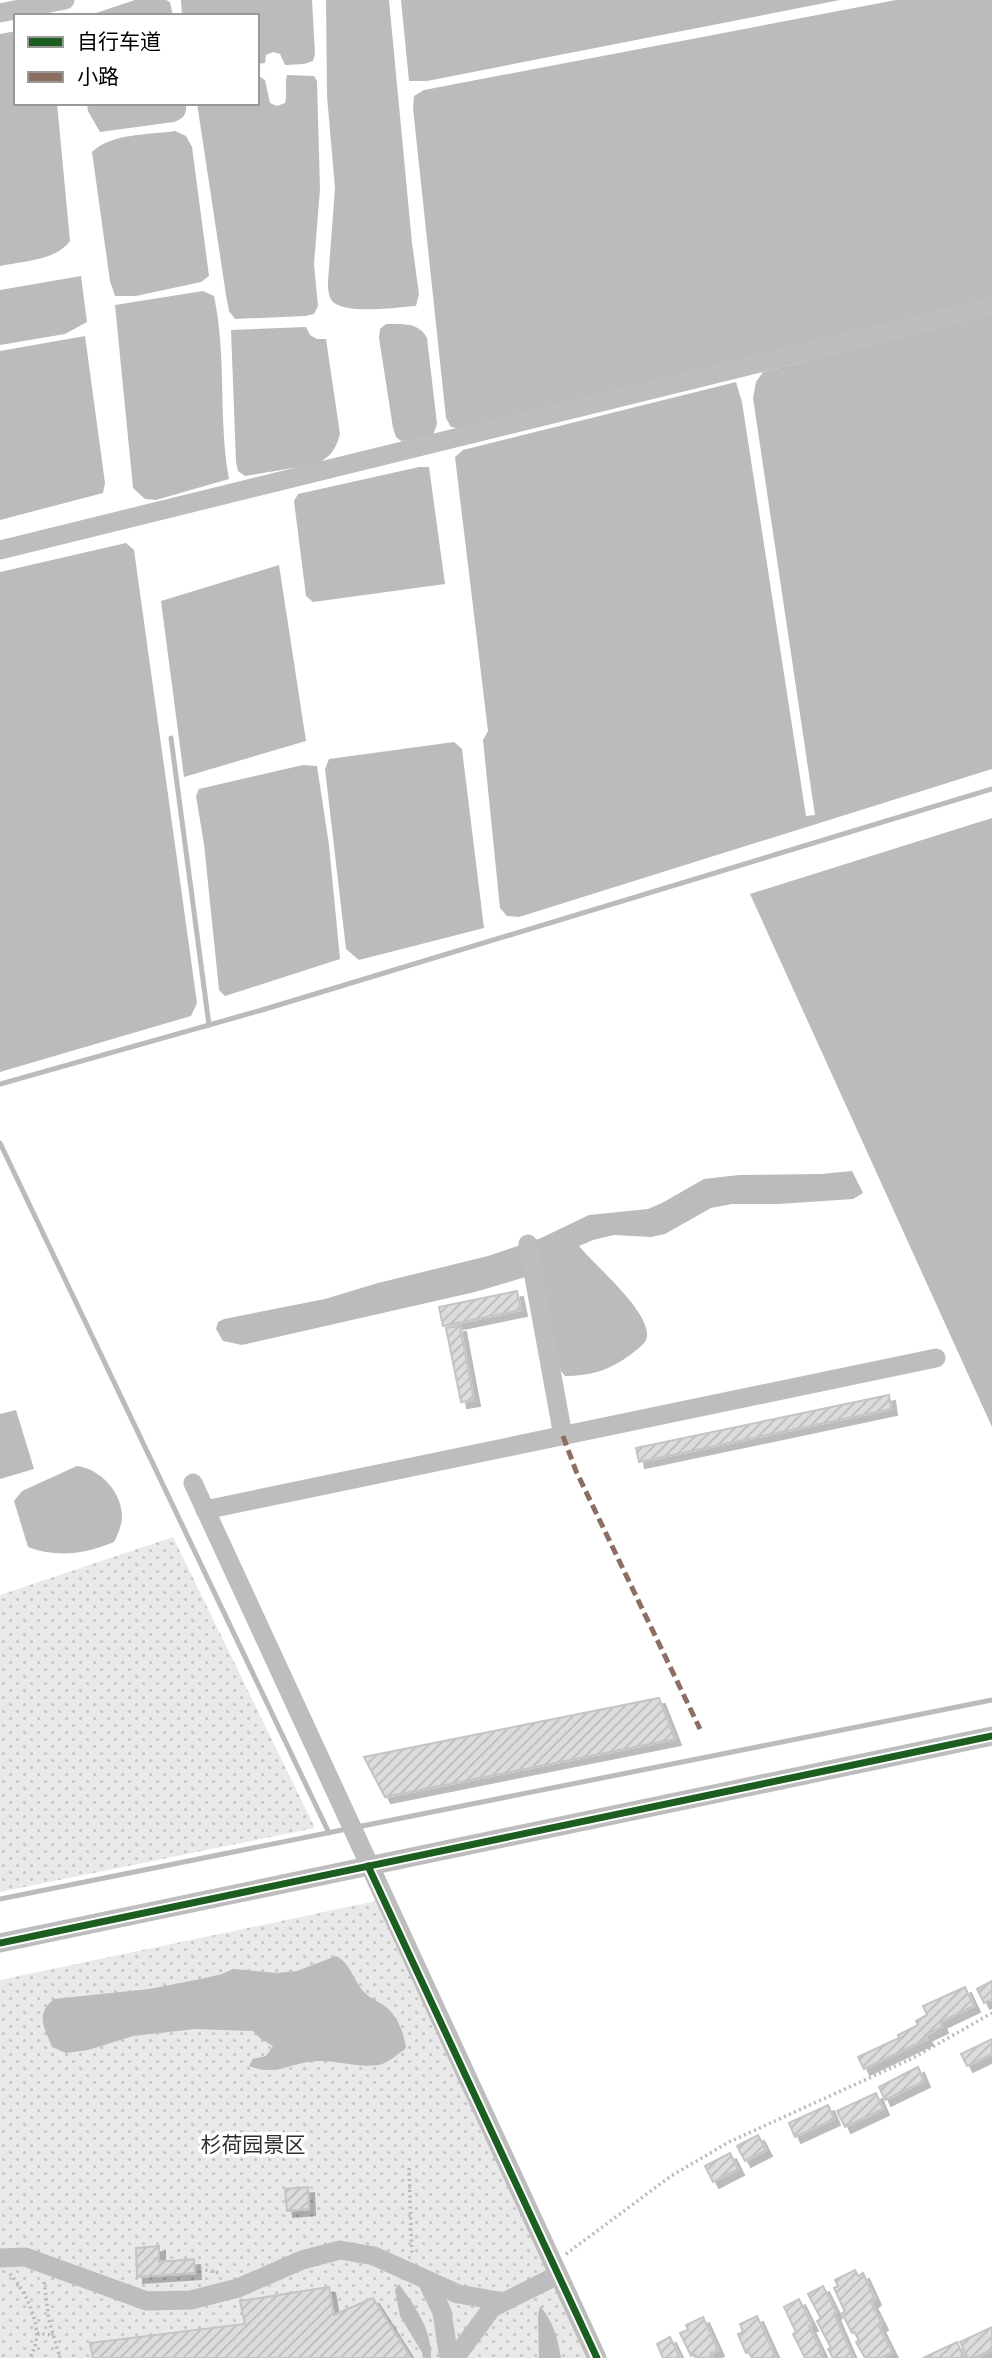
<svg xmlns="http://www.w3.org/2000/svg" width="992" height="2358" font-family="'Sofia Sans Condensed','Noto Sans SC',sans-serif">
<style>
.green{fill:url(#green-dots)}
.water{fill:#bbb}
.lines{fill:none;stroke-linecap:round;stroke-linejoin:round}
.stream{stroke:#bbb;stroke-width:5}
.building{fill:url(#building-hatch);stroke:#c4c4c4;stroke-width:2;filter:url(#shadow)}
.path{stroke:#b8b8b8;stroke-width:3.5;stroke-dasharray:2 3.5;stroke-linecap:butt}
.minor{stroke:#bdbdbd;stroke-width:19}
.quiet{stroke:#8d6e63;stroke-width:5;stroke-dasharray:10 5;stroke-linecap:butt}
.cycleway-casing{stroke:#fff;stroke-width:11}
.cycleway{stroke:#1b5e20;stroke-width:7}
.labels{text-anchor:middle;stroke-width:7;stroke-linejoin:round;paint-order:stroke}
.park-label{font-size:21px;fill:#2e2e2e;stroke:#fff}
</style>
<defs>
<pattern id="green-dots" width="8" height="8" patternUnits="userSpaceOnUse" patternTransform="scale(1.75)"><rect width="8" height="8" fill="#e9e9e9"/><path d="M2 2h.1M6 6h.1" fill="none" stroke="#c6c6c6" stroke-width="1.8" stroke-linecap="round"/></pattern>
<pattern id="building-hatch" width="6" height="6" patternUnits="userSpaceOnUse" patternTransform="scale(1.75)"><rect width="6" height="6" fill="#dcdcdc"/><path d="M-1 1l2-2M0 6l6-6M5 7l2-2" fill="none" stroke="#bbb"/></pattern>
<filter id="shadow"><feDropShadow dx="6" dy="6" stdDeviation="0" flood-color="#0004"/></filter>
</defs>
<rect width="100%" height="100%" fill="#fff"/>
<g class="green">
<path d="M 173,1537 L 315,1828 L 0,1892 L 0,1595 Z"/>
<path d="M 376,1901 L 587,2358 L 0,2358 L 0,1980 Z"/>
</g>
<g class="water">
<path d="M 135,0 L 166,0 L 170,2 L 173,16 L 87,16 Z"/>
<path d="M 181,0 L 312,0 L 315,54 L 313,61 L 304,64 L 285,65 L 280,54 L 273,52 L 266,55 L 265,63 L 257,64 L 257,16 L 182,16 Z"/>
<path d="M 326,0 L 389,0 L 412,243 L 419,294 L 416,306 C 397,307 348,315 333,302 C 328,297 328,287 328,281 L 335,188 L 327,96 Z"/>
<path d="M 401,0 L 840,0 L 427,81 L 409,81 Z"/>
<path d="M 896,0 L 992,0 L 992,299 L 462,429 L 451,427 L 446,418 L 413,108 L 414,96 L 424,90 Z"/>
<path d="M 16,31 L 16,103 L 57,103 L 70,241 C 55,261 23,261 0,266 L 0,34 Z"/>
<path d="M 257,75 L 265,80 L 270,103 L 277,106 L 285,103 C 288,93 284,85 287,75 L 314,76 L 317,81 L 320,189 L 314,264 L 318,306 L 314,314 L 305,316 L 235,319 L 229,311 L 226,295 L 197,103 L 257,103 Z"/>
<path d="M 87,103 L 186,103 C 187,114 184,118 174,122 L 100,132 L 88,111 Z"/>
<path d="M 175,131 L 186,136 L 192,147 L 209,276 L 201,282 L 136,296 L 115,296 L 110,281 L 92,152 C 112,133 148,135 175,131 Z"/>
<path d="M 81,276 L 87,322 L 65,334 L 0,345 L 0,290 Z"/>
<path d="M 203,291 L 214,296 C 227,357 218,418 229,479 L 156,500 L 145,499 L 133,488 L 115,305 Z"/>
<path d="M 992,315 L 992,769 L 519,917 L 507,916 L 500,908 L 483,740 L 488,731 L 455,457 L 463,450 L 736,382 L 742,402 L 806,816 L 815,815 L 753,398 L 756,382 L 763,372 Z"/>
<path d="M 386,324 C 402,324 419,322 427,338 L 437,424 L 432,438 L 401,441 L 396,437 L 393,428 L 379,338 L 380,329 Z"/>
<path d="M 306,327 L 310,335 L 317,339 L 326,339 L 340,434 C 336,449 331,456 317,464 L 245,476 L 238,471 L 236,462 L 231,330 Z"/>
<path d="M 85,336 L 105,483 L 103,493 L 0,520 L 0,351 Z"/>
<path d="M 419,467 L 429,467 L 445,584 L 313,602 L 306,596 L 294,501 L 298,494 Z"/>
<path d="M 126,543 L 134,550 L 197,1003 L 191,1016 L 0,1072 L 0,572 Z"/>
<path d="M 279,565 L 306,741 L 184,777 L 161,601 Z"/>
<path d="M 454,742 L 462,749 L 484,928 L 359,960 L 346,949 L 325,769 L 329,759 Z"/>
<path d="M 303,765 L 317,766 L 329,845 L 340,959 L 225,996 L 219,990 L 204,844 L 196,796 L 199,789 Z"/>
<path d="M 992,818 L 992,1427 L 750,894 Z"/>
<path d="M 852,1171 L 863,1193 L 853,1199 L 779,1204 L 732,1204 L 711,1208 L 665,1234 L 651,1237 L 614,1235 L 593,1240 L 579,1246 C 593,1264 656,1316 646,1340 C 643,1346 635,1351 630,1355 C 610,1370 591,1376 565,1376 L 561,1371 L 529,1276 L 475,1292 L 242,1345 L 223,1341 L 216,1329 L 218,1322 L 224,1319 L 325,1299 L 378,1283 L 488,1256 L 541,1238 L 589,1215 L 648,1209 L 662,1203 L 704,1179 L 739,1175 L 821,1174 Z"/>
<path d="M 16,1410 L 34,1469 L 0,1479 L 0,1414 Z"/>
<path d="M 77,1466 C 100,1469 121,1491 122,1516 C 122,1525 118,1534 114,1542 C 85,1554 57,1558 28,1547 L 14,1501 L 22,1491 Z"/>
<path d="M 336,1956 C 349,1962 353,1978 362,1990 C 370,2000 385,2003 392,2013 C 400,2023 404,2035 406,2048 C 398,2054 387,2064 378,2065 C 358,2068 338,2060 318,2061 C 289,2062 279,2077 249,2066 L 253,2059 L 266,2056 L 273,2046 L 261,2039 L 253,2031 L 195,2029 L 133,2036 L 88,2050 L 66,2053 L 52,2047 C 44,2026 35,2015 54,1999 L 149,1989 L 201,1979 L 222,1974 L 233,1969 L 277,1973 L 297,1971 Z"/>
<path d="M 399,2284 C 415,2306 432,2330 431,2358 L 423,2358 L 423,2354 L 400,2316 L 395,2290 Z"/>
<path d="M 540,2306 C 553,2321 558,2339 561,2358 L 539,2358 L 538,2316 Z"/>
</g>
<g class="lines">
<g class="stream">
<path d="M 171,738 L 209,1025"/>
<path d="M 0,1084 L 262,1010 L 992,789"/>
<path d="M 0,1143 L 329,1833"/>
<path d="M 357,1827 L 992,1700"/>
<path d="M 0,1899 L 347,1829"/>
</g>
</g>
<g class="building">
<path d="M 517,1291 L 521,1310 L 443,1326 L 439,1307 Z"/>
<path d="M 460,1326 L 474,1400 L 461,1402 L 446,1328 Z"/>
<path d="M 889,1395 L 891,1409 L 639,1462 L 636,1448 Z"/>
<path d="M 659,1698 L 675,1739 L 385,1797 L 364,1757 Z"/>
<path d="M 992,1981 L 992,1999 L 984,2003 L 977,1989 Z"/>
<path d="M 965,1987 L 974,2006 L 940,2022 L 942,2027 L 925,2035 L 927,2039 L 864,2069 L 858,2057 L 899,2038 L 898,2035 L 918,2025 L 916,2021 L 927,2015 L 923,2006 Z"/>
<path d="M 992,2039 L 992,2054 L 967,2066 L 961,2054 Z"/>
<path d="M 918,2067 L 924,2081 L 885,2100 L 879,2087 Z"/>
<path d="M 876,2093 L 883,2109 L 845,2127 L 837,2111 Z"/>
<path d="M 828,2105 L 834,2119 L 795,2137 L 789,2123 Z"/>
<path d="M 758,2135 L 766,2150 L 745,2161 L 737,2146 Z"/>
<path d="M 730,2153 L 738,2169 L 713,2182 L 705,2166 Z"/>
<path d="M 308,2187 L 309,2209 L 287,2211 L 285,2189 Z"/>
<path d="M 159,2246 L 159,2262 L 194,2259 L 195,2273 L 137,2277 L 136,2248 Z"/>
<path d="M 855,2270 L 858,2276 L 863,2273 L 875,2299 L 871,2302 L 882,2324 L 879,2326 L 892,2352 L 881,2358 L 865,2358 L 856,2342 L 859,2340 L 855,2332 L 852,2333 L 842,2313 L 845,2312 L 834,2288 L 838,2286 L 835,2280 Z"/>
<path d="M 823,2286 L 836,2312 L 834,2314 L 853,2358 L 833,2358 L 828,2349 L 831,2348 L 817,2321 L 821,2319 L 808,2294 Z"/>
<path d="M 329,2287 L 334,2315 L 373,2298 L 411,2358 L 93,2358 L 90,2343 L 245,2324 L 240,2301 Z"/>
<path d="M 799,2299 L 812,2325 L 809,2326 L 822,2353 L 820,2354 L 822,2358 L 805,2358 L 793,2334 L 796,2332 L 784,2307 Z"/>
<path d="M 757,2316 L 776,2358 L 752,2358 L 749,2352 L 746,2353 L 738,2334 L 743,2332 L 740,2324 Z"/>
<path d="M 703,2317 L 718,2350 L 711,2353 L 713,2358 L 697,2358 L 695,2354 L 691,2356 L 680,2333 L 688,2330 L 686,2325 Z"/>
<path d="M 992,2327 L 992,2350 L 974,2358 L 968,2358 L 960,2342 Z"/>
<path d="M 670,2337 L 680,2358 L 663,2358 L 657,2344 Z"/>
<path d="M 957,2342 L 964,2358 L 923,2358 Z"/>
</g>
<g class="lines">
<g class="path">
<path d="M 409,2168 L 412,2255"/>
<path d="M 566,2254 L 671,2176 L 729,2142 L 913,2058 L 992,2013"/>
<path d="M 200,2269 L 220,2273"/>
<path d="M 10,2274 C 27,2293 48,2334 29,2358"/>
<path d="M 44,2282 L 49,2320 L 60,2358"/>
<path d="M 37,2333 L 52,2335"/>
</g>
<g class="minor">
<path d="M 0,13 L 65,0"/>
<path d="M 0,550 L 992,306"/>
<path d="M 528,1244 L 563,1436"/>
<path d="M 193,1483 L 597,2358"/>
<path d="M 205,1510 L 936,1358"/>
<path d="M 0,1943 L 992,1736"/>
<path d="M 0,2258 L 25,2257 L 147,2301 L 191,2300 L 238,2288 L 302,2260 L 340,2250 L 374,2256 L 458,2294 L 504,2302"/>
<path d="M 427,2281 L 442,2312 L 449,2358"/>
<path d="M 455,2358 L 492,2308 L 558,2275"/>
</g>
<path class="quiet" d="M 563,1436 L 576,1471 L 700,1729"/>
<g class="cycleway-casing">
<g id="cycleway">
<path d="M 368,1866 L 597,2358"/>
<path d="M 0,1943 L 992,1736"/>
</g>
</g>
<use href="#cycleway" class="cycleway"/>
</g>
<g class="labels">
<g class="park-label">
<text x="253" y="2152">杉荷园景区</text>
</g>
</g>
<rect x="14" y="14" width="245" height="91" fill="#ffffff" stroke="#999999" stroke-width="2"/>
<rect x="28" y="37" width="35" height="10" fill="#1b5e20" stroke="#999999" stroke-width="2"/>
<text x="77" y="49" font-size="21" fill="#000000">自行车道</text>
<rect x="28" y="72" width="35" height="10" fill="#8d6e63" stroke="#999999" stroke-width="2"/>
<text x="77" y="84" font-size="21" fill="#000000">小路</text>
</svg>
